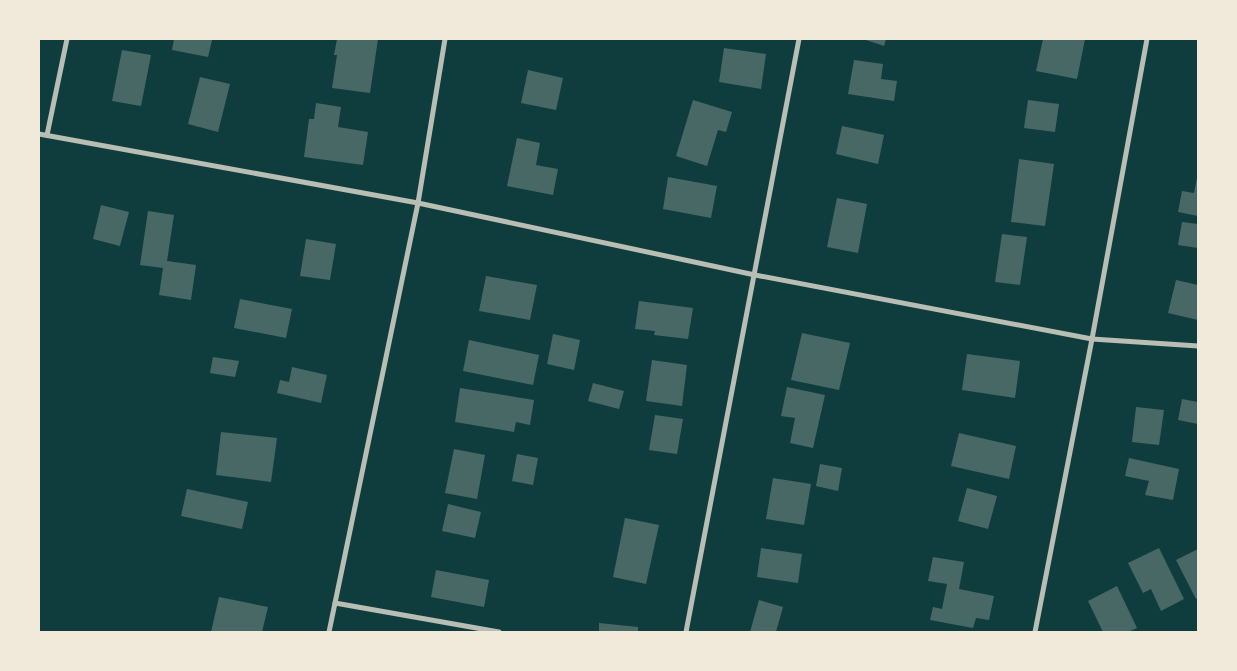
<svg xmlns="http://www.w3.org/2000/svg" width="1237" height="671" font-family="'Space Grotesk',sans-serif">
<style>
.building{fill:#486865}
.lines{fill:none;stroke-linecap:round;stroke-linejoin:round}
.minor{stroke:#b8beb3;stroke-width:5}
</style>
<rect width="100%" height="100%" fill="#0f3d3e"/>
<g class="building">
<path d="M 174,39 L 212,40 L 208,57 L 172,50 Z"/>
<path d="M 337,39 L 378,39 L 370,93 L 332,88 L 337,55 L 334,55 Z"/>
<path d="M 863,39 L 886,39 L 884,46 Z"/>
<path d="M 1043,39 L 1085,39 L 1077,79 L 1036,71 Z"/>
<path d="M 724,48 L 766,54 L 761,89 L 719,82 Z"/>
<path d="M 122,50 L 151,55 L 141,106 L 112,101 Z"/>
<path d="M 854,60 L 883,64 L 881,79 L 897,81 L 894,101 L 848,94 Z"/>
<path d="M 528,70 L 563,78 L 556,110 L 521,103 Z"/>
<path d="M 200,77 L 230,84 L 218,132 L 188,124 Z"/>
<path d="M 693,100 L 732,112 L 726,132 L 718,130 L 707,166 L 676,156 Z"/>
<path d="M 1028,100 L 1059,104 L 1055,132 L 1024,128 Z"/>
<path d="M 316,103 L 341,107 L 338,127 L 368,132 L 363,165 L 304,157 L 309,119 L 314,119 Z"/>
<path d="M 842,126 L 884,135 L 878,164 L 836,154 Z"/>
<path d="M 517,138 L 540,143 L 536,165 L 558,169 L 553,195 L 507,186 Z"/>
<path d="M 1019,159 L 1054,164 L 1045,226 L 1011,222 Z"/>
<path d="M 668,177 L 717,186 L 711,218 L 663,209 Z"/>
<path d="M 1197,178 L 1198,179 L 1198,216 L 1178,212 L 1182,191 L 1194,193 Z"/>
<path d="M 837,198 L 867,204 L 858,253 L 827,247 Z"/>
<path d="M 101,205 L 129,212 L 120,246 L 93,239 Z"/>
<path d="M 148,211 L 174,215 L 167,261 L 196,265 L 191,300 L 159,295 L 163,268 L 140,265 Z"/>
<path d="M 1182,222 L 1198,224 L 1198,248 L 1178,245 Z"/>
<path d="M 1002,234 L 1027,237 L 1020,285 L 995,282 Z"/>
<path d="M 306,239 L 336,244 L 330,280 L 300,276 Z"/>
<path d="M 486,276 L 537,285 L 530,320 L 479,311 Z"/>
<path d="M 1176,280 L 1198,285 L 1198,320 L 1168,313 Z"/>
<path d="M 240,299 L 292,309 L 286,338 L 234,328 Z"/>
<path d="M 639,301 L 693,308 L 688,339 L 654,335 L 655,331 L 635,329 Z"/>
<path d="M 802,333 L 850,343 L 839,390 L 791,380 Z"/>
<path d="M 553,334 L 580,340 L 574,370 L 547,364 Z"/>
<path d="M 469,340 L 539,355 L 533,385 L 463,371 Z"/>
<path d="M 967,354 L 1020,361 L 1015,398 L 962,390 Z"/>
<path d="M 213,357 L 239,361 L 235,377 L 210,373 Z"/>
<path d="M 652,360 L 687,365 L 682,406 L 646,401 Z"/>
<path d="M 292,367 L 327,375 L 321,403 L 277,393 L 280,380 L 289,382 Z"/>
<path d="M 593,383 L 624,391 L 619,409 L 588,401 Z"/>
<path d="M 787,387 L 825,395 L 813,448 L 790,443 L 795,418 L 781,416 Z"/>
<path d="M 460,388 L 534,400 L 530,425 L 516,422 L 514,432 L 455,422 Z"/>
<path d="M 1182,399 L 1198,402 L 1198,424 L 1178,420 Z"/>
<path d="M 1136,407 L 1164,410 L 1159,445 L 1132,442 Z"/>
<path d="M 655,415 L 683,419 L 677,454 L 649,450 Z"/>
<path d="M 221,432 L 277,438 L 271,482 L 216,475 Z"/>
<path d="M 959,433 L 1016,446 L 1009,479 L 951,466 Z"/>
<path d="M 454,449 L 485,455 L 477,499 L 445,493 Z"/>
<path d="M 517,454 L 538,458 L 533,485 L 512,481 Z"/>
<path d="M 1129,458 L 1179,469 L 1173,500 L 1145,495 L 1149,481 L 1125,476 Z"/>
<path d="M 820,464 L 842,468 L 838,491 L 816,486 Z"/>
<path d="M 773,478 L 811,484 L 804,525 L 766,519 Z"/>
<path d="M 967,488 L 997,496 L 988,529 L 958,521 Z"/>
<path d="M 187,489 L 248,502 L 242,529 L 181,516 Z"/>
<path d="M 448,504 L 481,512 L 475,538 L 442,531 Z"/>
<path d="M 625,518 L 659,525 L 646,584 L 613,577 Z"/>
<path d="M 761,548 L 802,554 L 798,583 L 757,577 Z"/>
<path d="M 1159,548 L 1184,599 L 1161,611 L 1151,589 L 1143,593 L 1128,563 Z"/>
<path d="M 1198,549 L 1198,598 L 1196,599 L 1176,560 Z"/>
<path d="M 933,557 L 964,562 L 959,589 L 994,596 L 989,620 L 976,618 L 973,628 L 930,620 L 933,607 L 942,609 L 947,584 L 928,581 Z"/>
<path d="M 436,570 L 489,580 L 484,607 L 431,597 Z"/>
<path d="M 1117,586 L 1137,628 L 1128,632 L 1103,632 L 1088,601 Z"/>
<path d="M 219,597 L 268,607 L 262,632 L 211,632 Z"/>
<path d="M 759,600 L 783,607 L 776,632 L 750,632 Z"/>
<path d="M 599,623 L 638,627 L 638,632 L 599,632 Z"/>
</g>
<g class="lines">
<g class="minor">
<path d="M 39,134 L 418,203 L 755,275 L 1092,339 L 1198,346"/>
<path d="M 47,135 L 67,39"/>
<path d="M 335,603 L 499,632"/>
<path d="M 329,632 L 418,203 L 445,39"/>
<path d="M 686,632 L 799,39"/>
<path d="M 1035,632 L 1092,339 L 1147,39"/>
</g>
</g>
<rect width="1237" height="671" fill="none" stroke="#f1e9da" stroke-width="80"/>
</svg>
